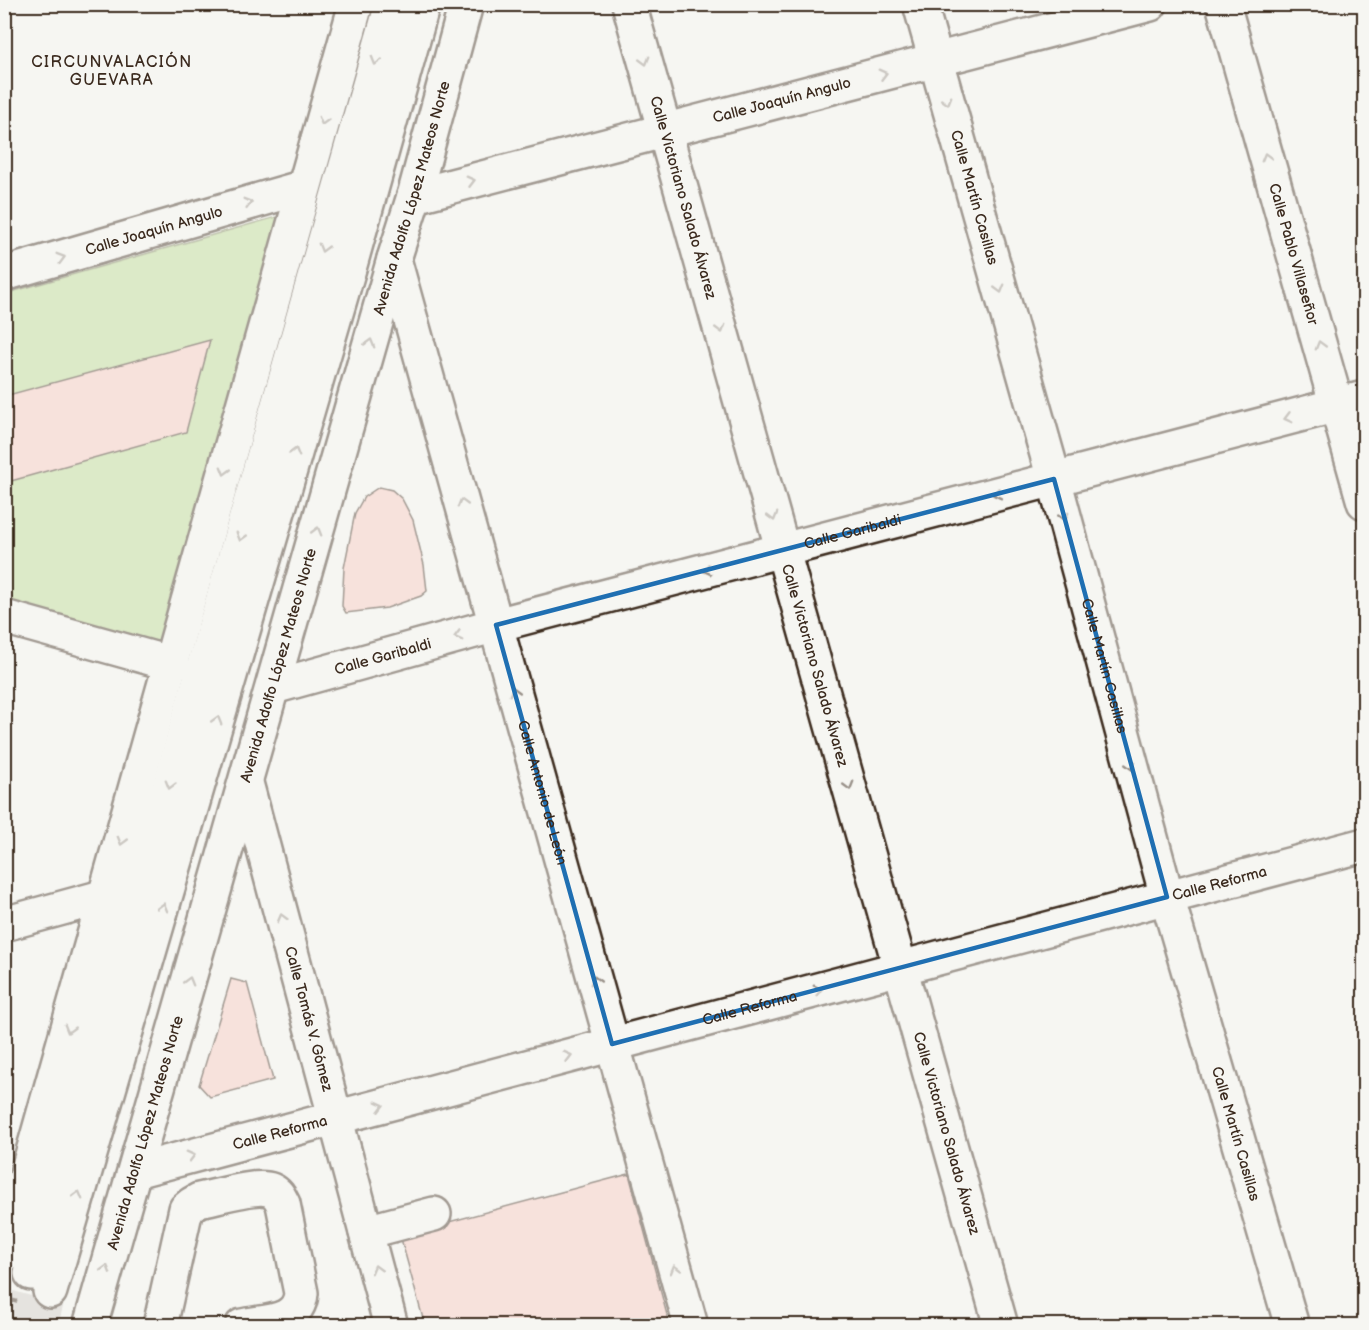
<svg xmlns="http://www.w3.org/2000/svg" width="1369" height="1330" font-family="'Balsamiq Sans',sans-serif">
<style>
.green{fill:#bddb94;stroke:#7c8259;stroke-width:1.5}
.building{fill:#f9c9c0;stroke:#3b2a1e;stroke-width:1.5}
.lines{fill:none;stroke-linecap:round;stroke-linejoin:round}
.major-tunnel{stroke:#d1cdc8;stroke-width:33;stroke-dasharray:33 16;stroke-linecap:butt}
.minor-casing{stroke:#3b2a1e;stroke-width:38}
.major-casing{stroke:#3b2a1e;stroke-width:38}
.path{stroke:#3b2a1e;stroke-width:4;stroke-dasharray:4.5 4.5;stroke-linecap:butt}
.minor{stroke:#f6f6f2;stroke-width:33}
.major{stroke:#f6f6f2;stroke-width:33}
.oneway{stroke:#989088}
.marked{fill:none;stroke:#1f6fb2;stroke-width:4.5;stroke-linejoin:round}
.labels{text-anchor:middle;stroke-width:4.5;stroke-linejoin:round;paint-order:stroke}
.street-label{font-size:15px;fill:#3b2a1e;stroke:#f6f6f2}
.neighbourhood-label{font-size:16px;letter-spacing:1.5px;fill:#3b2a1e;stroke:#f6f6f2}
</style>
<rect width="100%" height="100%" fill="#f6f6f2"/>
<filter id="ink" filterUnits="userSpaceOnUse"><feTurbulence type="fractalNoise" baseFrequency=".0167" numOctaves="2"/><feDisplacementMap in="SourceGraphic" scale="12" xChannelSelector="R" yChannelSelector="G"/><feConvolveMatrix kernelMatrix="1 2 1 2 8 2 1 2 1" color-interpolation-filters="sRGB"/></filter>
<g filter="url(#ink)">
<path class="green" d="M 280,216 L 161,644 L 5,601 L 4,294 Z"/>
<g class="building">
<path d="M 210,340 L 186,432 L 4,483 L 4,409 L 8,395 Z"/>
<path d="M 379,487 L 392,490 L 402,499 L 413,520 L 424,565 L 427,591 L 421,596 L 387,608 L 346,613 L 342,606 L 344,568 L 355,513 L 364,497 Z"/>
<path d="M 231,979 L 247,983 L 273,1080 L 210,1097 L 199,1085 Z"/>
<path d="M 629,1174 L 670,1326 L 425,1326 L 400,1235 Z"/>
</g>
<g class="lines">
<g class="major-tunnel">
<path d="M 16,1326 L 31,1273"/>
<path d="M 41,1326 L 50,1291"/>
</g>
<g class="minor-casing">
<g id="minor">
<path id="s1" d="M 629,4 L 1001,1326"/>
<path id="s2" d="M 920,4 L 1054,479 L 1167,897 L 1292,1326"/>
<path id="s3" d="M 1223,4 L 1364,502"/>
<path id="s4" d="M 414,196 L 1150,4"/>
<path id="s5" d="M 394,259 L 691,1326"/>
<path id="s6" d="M 4,274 L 304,187"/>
<path d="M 4,617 L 172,664"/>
<path id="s7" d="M 273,687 L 496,625 L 1364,398"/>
<path id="s8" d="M 246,783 L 391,1326"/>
<path d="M 4,924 L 106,896"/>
<path id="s9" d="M 135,1171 L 1364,845"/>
<path d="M 366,1232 L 434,1214"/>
<path d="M 160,1326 L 186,1209 L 192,1204 L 199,1200 C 216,1197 257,1184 271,1190 C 278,1193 280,1198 283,1204 L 301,1293 C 299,1323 266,1321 242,1326"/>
</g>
</g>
<g class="major-casing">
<g id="major">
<path d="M 4,1255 L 356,4"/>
<path d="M 31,1273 L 392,4"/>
<path d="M 50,1291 L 350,265 L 423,4"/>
<path id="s10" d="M 90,1326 L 394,259 L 414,196 L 466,4"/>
</g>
</g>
<path class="path" d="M 4,1298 L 18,1302"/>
<use href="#minor" class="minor"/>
<use href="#major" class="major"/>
</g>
<defs><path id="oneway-chevron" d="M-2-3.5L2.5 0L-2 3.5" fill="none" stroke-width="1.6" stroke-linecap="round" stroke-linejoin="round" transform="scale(1.5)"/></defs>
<g class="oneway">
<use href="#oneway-chevron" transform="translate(376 61) rotate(106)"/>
<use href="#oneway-chevron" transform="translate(645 61) rotate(74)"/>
<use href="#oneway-chevron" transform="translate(883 74) rotate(-15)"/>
<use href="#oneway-chevron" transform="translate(947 101) rotate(74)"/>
<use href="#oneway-chevron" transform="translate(323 121) rotate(106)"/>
<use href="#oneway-chevron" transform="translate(1266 157) rotate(-106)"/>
<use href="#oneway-chevron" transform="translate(471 181) rotate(-15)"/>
<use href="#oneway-chevron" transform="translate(248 203) rotate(-16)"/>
<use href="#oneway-chevron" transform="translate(323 248) rotate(106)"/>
<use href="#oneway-chevron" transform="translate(61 258) rotate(-16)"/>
<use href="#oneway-chevron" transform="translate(1000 289) rotate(74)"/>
<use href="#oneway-chevron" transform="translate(721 329) rotate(74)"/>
<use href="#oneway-chevron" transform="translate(370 343) rotate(-74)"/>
<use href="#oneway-chevron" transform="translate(1320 345) rotate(-106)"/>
<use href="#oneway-chevron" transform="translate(1288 418) rotate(165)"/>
<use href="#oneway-chevron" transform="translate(295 452) rotate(-74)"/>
<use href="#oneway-chevron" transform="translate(225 471) rotate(106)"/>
<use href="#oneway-chevron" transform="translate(997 494) rotate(165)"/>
<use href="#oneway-chevron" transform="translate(462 503) rotate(-106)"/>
<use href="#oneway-chevron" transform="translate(773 517) rotate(74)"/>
<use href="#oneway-chevron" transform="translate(1064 517) rotate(75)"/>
<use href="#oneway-chevron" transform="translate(317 531) rotate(-74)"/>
<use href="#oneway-chevron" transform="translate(241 537) rotate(106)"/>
<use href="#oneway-chevron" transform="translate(707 570) rotate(165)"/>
<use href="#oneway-chevron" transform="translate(458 636) rotate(165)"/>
<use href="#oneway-chevron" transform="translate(514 691) rotate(-106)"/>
<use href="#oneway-chevron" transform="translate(217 720) rotate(-74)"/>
<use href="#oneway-chevron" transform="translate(1131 766) rotate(75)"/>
<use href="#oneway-chevron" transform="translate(170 785) rotate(106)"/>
<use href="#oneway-chevron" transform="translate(849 786) rotate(74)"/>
<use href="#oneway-chevron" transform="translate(122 841) rotate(106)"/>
<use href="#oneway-chevron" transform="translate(163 907) rotate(-74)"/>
<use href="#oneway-chevron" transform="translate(282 918) rotate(-105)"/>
<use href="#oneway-chevron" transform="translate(595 980) rotate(-106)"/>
<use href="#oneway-chevron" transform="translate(189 981) rotate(-74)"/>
<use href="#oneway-chevron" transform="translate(818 990) rotate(-15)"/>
<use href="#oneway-chevron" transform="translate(69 1029) rotate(106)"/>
<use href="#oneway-chevron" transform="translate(568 1056) rotate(-15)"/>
<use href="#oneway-chevron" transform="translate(380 1106) rotate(-15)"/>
<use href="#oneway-chevron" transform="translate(191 1156) rotate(-15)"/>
<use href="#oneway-chevron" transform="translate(78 1195) rotate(-74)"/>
<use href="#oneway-chevron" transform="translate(106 1269) rotate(-74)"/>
<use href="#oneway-chevron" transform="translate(376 1269) rotate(-105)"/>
<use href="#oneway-chevron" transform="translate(675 1269) rotate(-106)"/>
</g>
</g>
<path d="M0 0H1369V1330H0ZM 1054,479 L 1167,897 L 612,1044 L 496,625 Z" fill="#f6f6f2" fill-opacity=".55" fill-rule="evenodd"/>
<path class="marked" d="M 1054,479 L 1167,897 L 612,1044 L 496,625 Z"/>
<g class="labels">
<g class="street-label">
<text dy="5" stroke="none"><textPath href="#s4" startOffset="380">Calle Joaquín Angulo</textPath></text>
<text dy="5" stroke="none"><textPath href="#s1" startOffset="201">Calle Victoriano Salado Álvarez</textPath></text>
<text dy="5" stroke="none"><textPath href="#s2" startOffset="201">Calle Martín Casillas</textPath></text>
<text dy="5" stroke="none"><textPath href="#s10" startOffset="1173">Avenida Adolfo López Mateos Norte</textPath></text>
<text dy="5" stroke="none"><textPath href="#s6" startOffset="156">Calle Joaquín Angulo</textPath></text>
<text dy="5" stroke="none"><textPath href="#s3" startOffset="260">Calle Pablo Villaseñor</textPath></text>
<text dy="5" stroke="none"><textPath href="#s7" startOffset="600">Calle Garibaldi</textPath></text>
<text dy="5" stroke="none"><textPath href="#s7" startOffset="114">Calle Garibaldi</textPath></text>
<text dy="5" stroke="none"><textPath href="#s10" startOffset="687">Avenida Adolfo López Mateos Norte</textPath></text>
<text dy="5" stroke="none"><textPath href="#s1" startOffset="687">Calle Victoriano Salado Álvarez</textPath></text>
<text dy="5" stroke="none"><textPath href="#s2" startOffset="687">Calle Martín Casillas</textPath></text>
<text dy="5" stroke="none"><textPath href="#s5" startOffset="554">Calle Antonio de León</textPath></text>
<text dy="5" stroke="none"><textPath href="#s9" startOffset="1122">Calle Reforma</textPath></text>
<text dy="5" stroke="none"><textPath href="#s9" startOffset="636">Calle Reforma</textPath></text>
<text dy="5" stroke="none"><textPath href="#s8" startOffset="244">Calle Tomás V. Gómez</textPath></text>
<text dy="5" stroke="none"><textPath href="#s10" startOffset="201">Avenida Adolfo López Mateos Norte</textPath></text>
<text dy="5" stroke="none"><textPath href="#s9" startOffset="150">Calle Reforma</textPath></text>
<text dy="5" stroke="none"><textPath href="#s1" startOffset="1173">Calle Victoriano Salado Álvarez</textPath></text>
<text dy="5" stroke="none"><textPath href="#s2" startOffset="1173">Calle Martín Casillas</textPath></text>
</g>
<g class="neighbourhood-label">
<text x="112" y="67">CIRCUNVALACIÓN<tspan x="112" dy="18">GUEVARA</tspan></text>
</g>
</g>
<rect width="1369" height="1330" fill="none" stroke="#f6f6f2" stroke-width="24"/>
<rect x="12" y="12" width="1345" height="1306" fill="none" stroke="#3b2a1e" stroke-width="2" filter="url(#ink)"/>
</svg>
